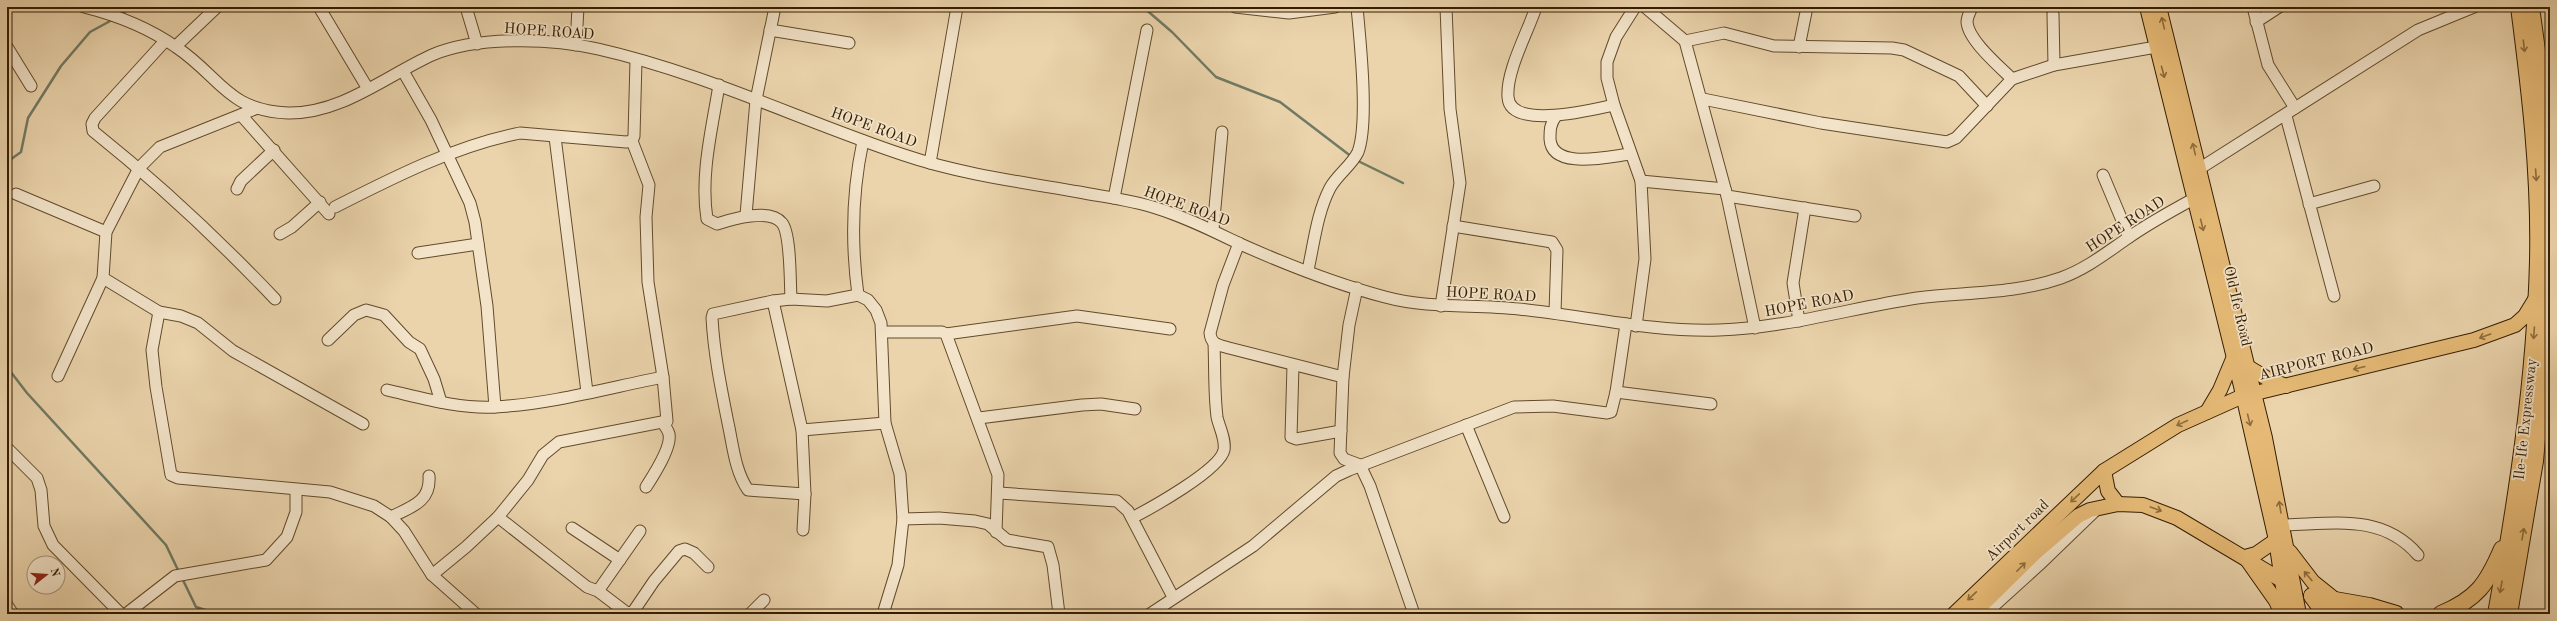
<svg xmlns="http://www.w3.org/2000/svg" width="2557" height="621" font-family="'Old Standard TT',serif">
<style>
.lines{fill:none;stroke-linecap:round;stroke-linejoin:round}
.stream{stroke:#707a65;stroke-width:2.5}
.minor-casing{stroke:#624b2b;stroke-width:13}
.major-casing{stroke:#351d00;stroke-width:16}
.highway-casing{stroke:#351d00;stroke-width:18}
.minor{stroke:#f2e3c9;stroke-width:11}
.major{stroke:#e6ba76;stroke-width:14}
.highway{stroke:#e6ba76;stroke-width:16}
.oneway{stroke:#8e6c3b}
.labels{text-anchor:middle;stroke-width:3.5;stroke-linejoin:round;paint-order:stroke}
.street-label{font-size:15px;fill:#351d00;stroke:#f2e3c9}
</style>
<rect width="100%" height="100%" fill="#ebd4ac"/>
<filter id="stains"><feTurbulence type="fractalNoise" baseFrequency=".005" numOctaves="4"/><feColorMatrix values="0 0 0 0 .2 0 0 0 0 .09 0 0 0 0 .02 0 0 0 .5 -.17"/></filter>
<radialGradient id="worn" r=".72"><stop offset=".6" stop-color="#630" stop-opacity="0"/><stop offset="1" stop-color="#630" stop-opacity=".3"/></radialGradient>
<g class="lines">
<g class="stream">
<path d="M 1143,7 L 1172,32 L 1216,77 L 1280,102 L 1352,157"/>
<path d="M 121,14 L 133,7"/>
<path d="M 1356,160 L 1403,183"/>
<path d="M 7,162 L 21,152 L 28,118 L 61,66 L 90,32 L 112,20"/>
<path d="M 7,367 L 27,393 L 166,545 L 179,572"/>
<path d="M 182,578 L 196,607 L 218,614"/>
</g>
<g class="minor-casing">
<g id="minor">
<path d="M 84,7 C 116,15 149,28 176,47 C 221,77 226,110 288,113 C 341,114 386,76 432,55 C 477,36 551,38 598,49 C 704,73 802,121 904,155 C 960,174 1021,182 1079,192 C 1105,197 1131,200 1156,208 C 1185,217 1211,230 1238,243 C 1285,264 1336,284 1385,297 C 1429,309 1474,304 1519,309 C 1585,316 1651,332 1719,330 C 1786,328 1851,308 1917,298 C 1965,292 2015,294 2061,278 C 2086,269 2106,253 2128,238 C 2149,223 2172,211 2195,198"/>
<path d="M 319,7 L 368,89"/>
<path d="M 466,7 L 477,44"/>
<path d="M 1235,7 L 1289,13 L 1335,7"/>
<path d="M 1536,7 C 1528,32 1506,71 1508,97 C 1510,131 1595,109 1614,105"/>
<path d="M 1635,7 L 1616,37 L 1607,62 L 1607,78 L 1614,105 L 1641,181 L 1645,259 L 1636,326"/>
<path d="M 1645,7 L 1685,41 L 1727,196 L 1755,328"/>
<path d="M 1972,7 C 1970,12 1967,17 1967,22 C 1968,40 1999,66 2012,79"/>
<path d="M 2253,7 L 2268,65 L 2295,108"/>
<path d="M 2053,14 L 2054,65"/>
<path d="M 2256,22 L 2279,7"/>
<path d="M 770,30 L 849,43"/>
<path d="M 165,41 L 95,118 L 92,124 L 93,131 C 158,183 218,239 275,299"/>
<path d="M 1685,41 L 1724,33 L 1774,46 L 1892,48 L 1904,50 L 1959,76 L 1987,106"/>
<path d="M 576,45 L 578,7"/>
<path d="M 176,46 L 217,7"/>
<path d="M 7,47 L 31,86"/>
<path d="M 1799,47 L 1807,7"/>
<path d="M 403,71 L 431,120 L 470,203 L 475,222 L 487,306 L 495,407"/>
<path d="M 719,85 C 712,129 700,175 707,219 L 717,224 C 732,219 770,208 782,223 C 791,234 790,283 791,299"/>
<path d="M 1703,99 L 1821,123 L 1947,142 L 1956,138 L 2012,79 L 2054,65 L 2156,47"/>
<path d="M 241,115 L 329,214"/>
<path d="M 1556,116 C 1550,124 1550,130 1550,139 C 1552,171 1610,156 1631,154"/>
<path d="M 2286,116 L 2334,296"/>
<path d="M 555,137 L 587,392"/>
<path d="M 930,163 L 957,7"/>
<path d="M 2199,169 L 2418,30 L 2474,7"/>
<path d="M 2103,175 L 2129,237"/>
<path d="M 1641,181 L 1725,189"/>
<path d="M 237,189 L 241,181 L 274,150"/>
<path d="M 16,194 L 106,232"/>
<path d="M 1727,196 L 1855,216"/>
<path d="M 1114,198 L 1147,30"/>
<path d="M 2309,204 L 2374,186"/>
<path d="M 335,207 C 394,177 455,146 520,133 L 626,142 L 632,141 L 634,136 L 636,60"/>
<path d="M 746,215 L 756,100 L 775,7"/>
<path d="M 1453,226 L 1552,242 L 1557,250 L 1555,313"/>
<path d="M 1213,229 L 1222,132"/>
<path d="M 280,234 L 292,227 L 320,202"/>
<path d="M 1239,243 L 1223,285 L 1210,333 C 1211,345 1219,345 1229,348 L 1343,377"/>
<path d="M 418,253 L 478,244"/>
<path d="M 1308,270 C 1314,243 1317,213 1330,188 C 1337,175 1352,165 1358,152 C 1369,123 1360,40 1357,7"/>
<path d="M 103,278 L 159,312 L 181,316 L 198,323 L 233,351 L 363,424"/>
<path d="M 1357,288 L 1349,325 L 1343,377 L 1340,453 L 1344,459 L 1360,465 L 1370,486 L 1414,614"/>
<path d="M 858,295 C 851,243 852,192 863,141"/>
<path d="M 773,301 L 802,430 L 805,494 L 803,530"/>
<path d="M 1441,306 L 1460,183 L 1450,109 L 1446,7"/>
<path d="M 159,312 L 152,350 L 156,387 L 171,475 L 178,478 L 330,492 L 374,506 L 391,517 L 404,531 L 432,575 L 476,614"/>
<path d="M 1799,321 L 1793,283 L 1805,208"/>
<path d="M 882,332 L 942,332 L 946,334 L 998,475 L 996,532"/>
<path d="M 946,334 L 1077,316 L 1170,329"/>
<path d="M 328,340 L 354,315 L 366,310 L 384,315 L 409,342 L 420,349 L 434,379 L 441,402"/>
<path d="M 1293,365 L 1291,437 L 1296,439 L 1341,431"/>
<path d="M 58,376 L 103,278 L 106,232 L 139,168 L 160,147 L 255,109"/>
<path d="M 387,390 C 422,398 459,409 495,407 C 551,404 608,388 663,377"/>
<path d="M 1616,392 L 1711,404"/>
<path d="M 979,418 L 1082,405 L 1101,404 L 1135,409"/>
<path d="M 1466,425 L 1504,517"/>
<path d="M 802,430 L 885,423"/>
<path d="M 7,448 L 37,478 L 41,490 L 44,526 L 53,545 L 121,614"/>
<path d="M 646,487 C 653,476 672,447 669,434 C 668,430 665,426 663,423"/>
<path d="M 999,493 L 1117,501 L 1128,511 L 1173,597"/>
<path d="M 805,494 L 748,490 C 735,471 733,446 728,423 C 721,388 714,354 712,318 L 713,314 L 773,301 L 791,299 L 827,301 L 858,295 L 868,300 L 876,310 L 881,323 L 885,423 L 900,474 L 903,519 L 898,565 L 883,614"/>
<path d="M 391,517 C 411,507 431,502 429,476"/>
<path d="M 498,517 L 587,587 L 598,591 L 627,613 L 633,612 L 654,581 L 679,551 L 685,549 L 694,553 L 708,567"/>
<path d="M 1132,518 C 1151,508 1220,470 1224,450 C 1226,439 1219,427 1217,417 C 1214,392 1215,368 1214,343"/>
<path d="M 903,519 L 939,518 L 975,521 L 988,524 L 1007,540 L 1048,547 L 1053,565 L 1059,614"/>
<path d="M 2283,525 C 2333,524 2382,513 2418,555"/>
<path d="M 572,528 L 620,560"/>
<path d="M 432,575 L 466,547 L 498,517 L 528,480 L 543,455 L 559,442 L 667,421 L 663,377 L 648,282 L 646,217 L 649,185 L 632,141"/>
<path d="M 598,591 L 640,531"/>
<path d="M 7,605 L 13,614"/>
<path d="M 126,614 L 175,576 L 266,560 L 287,537 L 296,512 L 296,490"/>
<path d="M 750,614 L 764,600"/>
<path d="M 1150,614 L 1253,546 L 1336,476 L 1349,470 L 1514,407 L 1553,406 L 1607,413 L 1611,412 L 1616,392 L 1626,324"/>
<path d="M 1985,614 L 2039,565 L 2097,509"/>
</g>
</g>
<g class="major-casing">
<g id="major">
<path d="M 2147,7 L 2241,386 L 2276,540 L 2287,614"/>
<path d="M 2159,7 L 2265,438 L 2299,614"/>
<path d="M 2248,367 L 2268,379 L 2286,386"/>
<path d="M 2207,412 L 2220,390 L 2233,359"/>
<path d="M 2104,471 L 2108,491 L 2118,504"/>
<path d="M 2290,552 L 2313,582 L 2333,598"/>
<path d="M 2325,602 L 2352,614"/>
<path d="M 1954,614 L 2104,471 L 2178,425 L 2243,396 L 2474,340 L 2515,325 L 2525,316 L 2536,298"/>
<path d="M 1973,614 L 2035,553 L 2078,516 L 2090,510 L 2118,504 L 2143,505 L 2177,518 L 2288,584"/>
<path d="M 2282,614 L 2276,601 L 2245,557 L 2256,554 L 2282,536"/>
</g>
</g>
<g class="highway-casing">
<g id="highway">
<path d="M 2531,7 L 2543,94 L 2550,205"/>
<path d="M 2312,596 L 2369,606 L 2396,614"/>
<path d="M 2312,596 L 2325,614"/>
<path d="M 2441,614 C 2477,599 2487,584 2502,549"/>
<path d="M 2496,614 C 2517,497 2535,380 2538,261 C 2540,176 2530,91 2519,7"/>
<path d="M 2509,614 L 2535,461 L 2550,291"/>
</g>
</g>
<use href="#minor" class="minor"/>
<use href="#major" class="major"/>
<use href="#highway" class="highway"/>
</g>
<defs><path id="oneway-shaft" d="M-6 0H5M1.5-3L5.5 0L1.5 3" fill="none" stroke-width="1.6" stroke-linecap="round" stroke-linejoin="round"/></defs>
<g class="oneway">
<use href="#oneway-shaft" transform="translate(2163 23) rotate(-103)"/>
<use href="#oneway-shaft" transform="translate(2524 46) rotate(83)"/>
<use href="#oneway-shaft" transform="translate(2163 72) rotate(75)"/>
<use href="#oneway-shaft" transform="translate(2194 149) rotate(-104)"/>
<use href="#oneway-shaft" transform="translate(2536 175) rotate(86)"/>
<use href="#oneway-shaft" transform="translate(2202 225) rotate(76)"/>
<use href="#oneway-shaft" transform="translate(2534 333) rotate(94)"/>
<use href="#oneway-shaft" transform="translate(2485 336) rotate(160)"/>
<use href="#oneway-shaft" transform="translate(2359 368) rotate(166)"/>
<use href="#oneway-shaft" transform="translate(2249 420) rotate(76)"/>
<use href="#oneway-shaft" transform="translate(2182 423) rotate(155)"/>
<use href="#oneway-shaft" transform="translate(2075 498) rotate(137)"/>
<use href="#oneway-shaft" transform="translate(2280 507) rotate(-99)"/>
<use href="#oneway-shaft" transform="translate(2156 509) rotate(20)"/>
<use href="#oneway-shaft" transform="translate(2523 534) rotate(-80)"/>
<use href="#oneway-shaft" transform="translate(2021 567) rotate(-45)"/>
<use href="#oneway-shaft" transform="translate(2308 576) rotate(-130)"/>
<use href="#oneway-shaft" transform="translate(2501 587) rotate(100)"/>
<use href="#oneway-shaft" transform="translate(1972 596) rotate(137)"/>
</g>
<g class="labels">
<g class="street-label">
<text transform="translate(549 31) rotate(4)" y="5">HOPE ROAD</text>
<text transform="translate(874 127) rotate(20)" y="5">HOPE ROAD</text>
<text transform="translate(1187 206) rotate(20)" y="5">HOPE ROAD</text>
<text transform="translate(2125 224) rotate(-33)" y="5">HOPE ROAD</text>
<text transform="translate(1491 294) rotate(3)" y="5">HOPE ROAD</text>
<text transform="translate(1809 303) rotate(-11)" y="5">HOPE ROAD</text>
<text transform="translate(2238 306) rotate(77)" y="5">Old Ife Road</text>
<text transform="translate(2316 361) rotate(-14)" y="5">AIRPORT ROAD</text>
<text transform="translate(2525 419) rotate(-84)" y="5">Ile-Ife Expressway</text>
<text transform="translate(2017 530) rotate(-44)" y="5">Airport road</text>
</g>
</g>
<rect width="2557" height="621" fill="none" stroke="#ebd4ac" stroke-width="24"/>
<rect x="8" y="8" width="2541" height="605" fill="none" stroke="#351d00" stroke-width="2"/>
<rect x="12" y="12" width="2533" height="597" fill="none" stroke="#351d00"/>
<g transform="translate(46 575) rotate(73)"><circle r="19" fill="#f2e3c9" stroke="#a69479"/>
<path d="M0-3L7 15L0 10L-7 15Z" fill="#8f2418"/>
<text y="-6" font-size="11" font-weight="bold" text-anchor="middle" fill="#351d00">N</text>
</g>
<rect width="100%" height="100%" filter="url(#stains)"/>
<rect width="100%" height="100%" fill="url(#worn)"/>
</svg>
